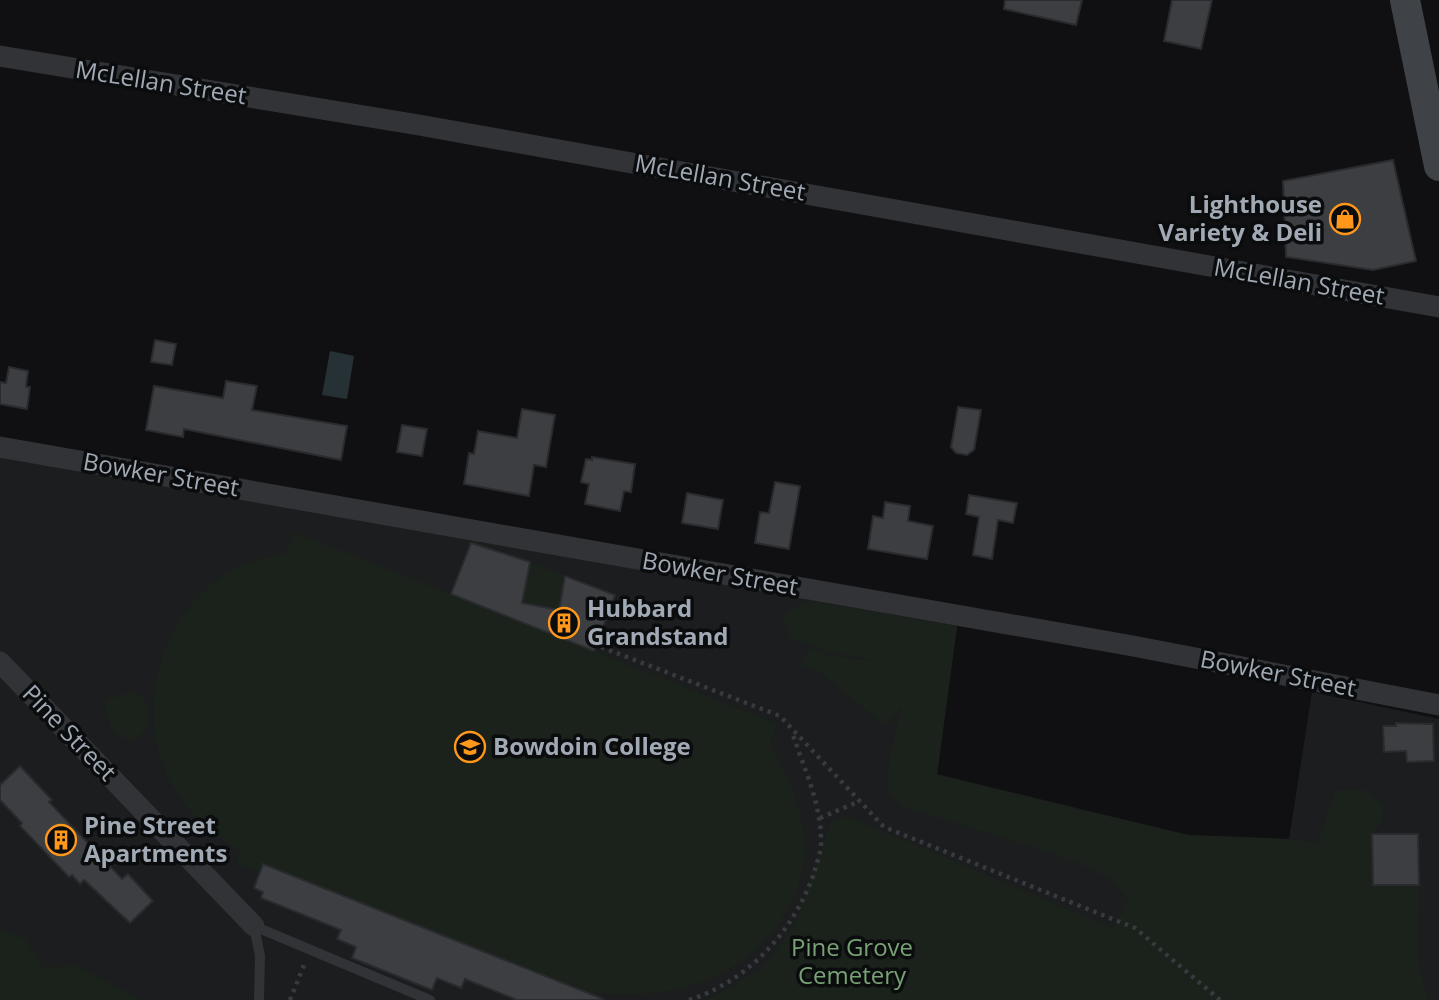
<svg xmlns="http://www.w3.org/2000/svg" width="1439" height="1000" font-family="'Open Sans',sans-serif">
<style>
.built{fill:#1c1d1f}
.green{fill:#1a221b}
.water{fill:#263136}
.building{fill:#3c3e42;stroke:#2a2b2e;stroke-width:2}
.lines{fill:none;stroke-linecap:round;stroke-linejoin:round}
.path{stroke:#373a3e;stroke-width:4.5;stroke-dasharray:3.5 5;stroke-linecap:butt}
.lane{stroke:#313337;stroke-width:10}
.street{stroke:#313337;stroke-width:21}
.secondary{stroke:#3f4247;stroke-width:30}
.labels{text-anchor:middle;stroke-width:7;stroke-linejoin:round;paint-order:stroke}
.street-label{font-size:24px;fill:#a0a9b4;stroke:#0b0c0d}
.poi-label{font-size:24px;font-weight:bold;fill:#a0a9b4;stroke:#0b0c0d;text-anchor:start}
.park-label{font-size:24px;fill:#78a175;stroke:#0b0c0d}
</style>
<rect width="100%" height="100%" fill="#101012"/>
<path class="built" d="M 0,455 L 957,626 L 937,774 L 1188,835 L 1289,839 L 1312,692 L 1439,719 L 1439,1000 L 0,1000 Z"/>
<g class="green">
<path d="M 294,532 L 451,594 L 472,540 L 615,595 L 594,651 L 777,724 L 769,745 C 791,778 805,814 805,855 C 804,876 795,897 784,915 C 744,981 671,1000 596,993 L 593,1000 L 517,1000 L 465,980 L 461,988 L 437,978 L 432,990 L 352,958 L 356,947 L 337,939 L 341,929 L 261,898 L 263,892 L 254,888 L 259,872 L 236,863 L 240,851 C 209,832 182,809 167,775 C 136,708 160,620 221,577 C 240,564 262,558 286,553 Z"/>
<path d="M 808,600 L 957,626 L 937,775 L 1188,835 L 1289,839 L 1317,843 L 1336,790 L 1366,790 L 1383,805 L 1382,822 L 1372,835 L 1373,885 L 1419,885 L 1418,961 L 1428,1000 L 707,1000 L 762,968 L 796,921 L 831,822 L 847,816 L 1113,928 L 1129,902 L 1112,880 L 1067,858 L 901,806 L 887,790 L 888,768 L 901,707 L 886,726 L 819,672 L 802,665 L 809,648 L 826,655 L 882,662 L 828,652 L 790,637 L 783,616 Z"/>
<path d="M 133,691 C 156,703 156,735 128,740 L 113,733 L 105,706 L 109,699 Z"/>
<path d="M 0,929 L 25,939 L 42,967 L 78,966 L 142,1000 L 0,1000 Z"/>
</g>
<path class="water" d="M 330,351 L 354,356 L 347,399 L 322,395 Z"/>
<g class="building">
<path d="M 1005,0 L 1082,0 L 1076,25 L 1004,9 Z"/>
<path d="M 1172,0 L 1212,0 L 1201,49 L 1164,41 Z"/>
<path d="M 1393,160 L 1416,261 L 1373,270 L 1286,257 L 1283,181 Z"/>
<path d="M 155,340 L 176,344 L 172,365 L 151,362 Z"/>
<path d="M 9,367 L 28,371 L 26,387 L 30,387 L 27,409 L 0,404 L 0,382 L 6,383 Z"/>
<path d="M 226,381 L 257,386 L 252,410 L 347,426 L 341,460 L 184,429 L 183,437 L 146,430 L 154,386 L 223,398 Z"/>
<path d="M 958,407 L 981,410 L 974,450 L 967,455 L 956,453 L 951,447 Z"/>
<path d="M 522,409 L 555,415 L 546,467 L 534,465 L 529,496 L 464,484 L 469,453 L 474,454 L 478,431 L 517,438 Z"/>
<path d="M 402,425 L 427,429 L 422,456 L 397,452 Z"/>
<path d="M 592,457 L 635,464 L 631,492 L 624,491 L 620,511 L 585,504 L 589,484 L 581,482 L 586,459 L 592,460 Z"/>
<path d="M 775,482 L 800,486 L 789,549 L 755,543 L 760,512 L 769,513 Z"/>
<path d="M 687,493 L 723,500 L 718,529 L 682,523 Z"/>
<path d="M 969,495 L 1017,503 L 1013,523 L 998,520 L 992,559 L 973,555 L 979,517 L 966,514 Z"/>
<path d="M 885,502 L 910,506 L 908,521 L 933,526 L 927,559 L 868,549 L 873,516 L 883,518 Z"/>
<path d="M 471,543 L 530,562 L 522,603 L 559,610 L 565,576 L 615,595 L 594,651 L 451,594 Z"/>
<path d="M 1396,723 L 1433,724 L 1434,761 L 1407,762 L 1406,751 L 1384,752 L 1383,726 L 1396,726 Z"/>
<path d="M 20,766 L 52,800 L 49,802 L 122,879 L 128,874 L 153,901 L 130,923 L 84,880 L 80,884 L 72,875 L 69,877 L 20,826 L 22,823 L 0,800 L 0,785 Z"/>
<path d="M 1372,834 L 1418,834 L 1419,885 L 1373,885 Z"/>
<path d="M 263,864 L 603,999 L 603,1000 L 517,1000 L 465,979 L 461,988 L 437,978 L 432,990 L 352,958 L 356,947 L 337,939 L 341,930 L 261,898 L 263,892 L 254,888 Z"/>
</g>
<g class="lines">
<g class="path">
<path d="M 601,647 L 780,716 L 884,827 L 1135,928 L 1220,1000"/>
<path d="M 820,818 L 860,801"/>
<path d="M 290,1000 L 304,965"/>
<path d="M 689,1000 C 748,981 792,933 813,876 C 816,865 822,851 821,840 C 821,803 803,766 792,732"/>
</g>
<g class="lane">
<path d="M 254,926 L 430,1000"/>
<path d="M 254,926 L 260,956 L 259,1000"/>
</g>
<g class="street">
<path d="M 0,56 L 419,125 L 1439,307"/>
<path d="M 0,447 L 1133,646 L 1439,705"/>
<path d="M 0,662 L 254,926"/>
</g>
<path class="secondary" d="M 1405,0 L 1439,166"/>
</g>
<defs>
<g id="shop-ring" transform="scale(1.575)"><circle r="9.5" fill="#0b0c0d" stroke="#ff971b" stroke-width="1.5"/><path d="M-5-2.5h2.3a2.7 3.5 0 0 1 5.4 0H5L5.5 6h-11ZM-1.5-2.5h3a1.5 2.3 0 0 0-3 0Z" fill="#ff971b"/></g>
<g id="building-ring" transform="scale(1.575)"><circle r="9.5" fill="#0b0c0d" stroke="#ff971b" stroke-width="1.5"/><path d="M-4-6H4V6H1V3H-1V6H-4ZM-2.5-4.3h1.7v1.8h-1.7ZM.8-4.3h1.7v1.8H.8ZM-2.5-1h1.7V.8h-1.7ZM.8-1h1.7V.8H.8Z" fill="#ff971b"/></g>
<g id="university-ring" transform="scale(1.575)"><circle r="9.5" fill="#0b0c0d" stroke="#ff971b" stroke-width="1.5"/><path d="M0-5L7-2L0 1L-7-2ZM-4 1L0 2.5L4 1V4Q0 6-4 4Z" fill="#ff971b"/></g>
</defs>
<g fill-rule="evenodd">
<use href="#shop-ring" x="1345" y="219"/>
<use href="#building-ring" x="564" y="623"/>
<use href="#university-ring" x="470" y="747"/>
<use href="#building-ring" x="61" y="840"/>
</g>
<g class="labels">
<g class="street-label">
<text transform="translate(161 83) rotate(9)" y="8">McLellan Street</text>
<text transform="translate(720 178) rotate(10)" y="8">McLellan Street</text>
<text transform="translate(1299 282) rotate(10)" y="8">McLellan Street</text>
<text transform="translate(161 475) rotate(10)" y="8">Bowker Street</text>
<text transform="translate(720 574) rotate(10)" y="8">Bowker Street</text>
<text transform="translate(1278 674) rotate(11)" y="8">Bowker Street</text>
<text transform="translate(69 733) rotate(46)" y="8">Pine Street</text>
</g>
<g class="poi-label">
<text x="1322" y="213" text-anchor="end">Lighthouse<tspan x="1322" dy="28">Variety &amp; Deli</tspan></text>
<text x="587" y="617">Hubbard<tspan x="587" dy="28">Grandstand</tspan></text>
<text x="493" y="755">Bowdoin College</text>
<text x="84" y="834">Pine Street<tspan x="84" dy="28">Apartments</tspan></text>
</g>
<g class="park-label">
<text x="852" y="956">Pine Grove<tspan x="852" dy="28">Cemetery</tspan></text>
</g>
</g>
</svg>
